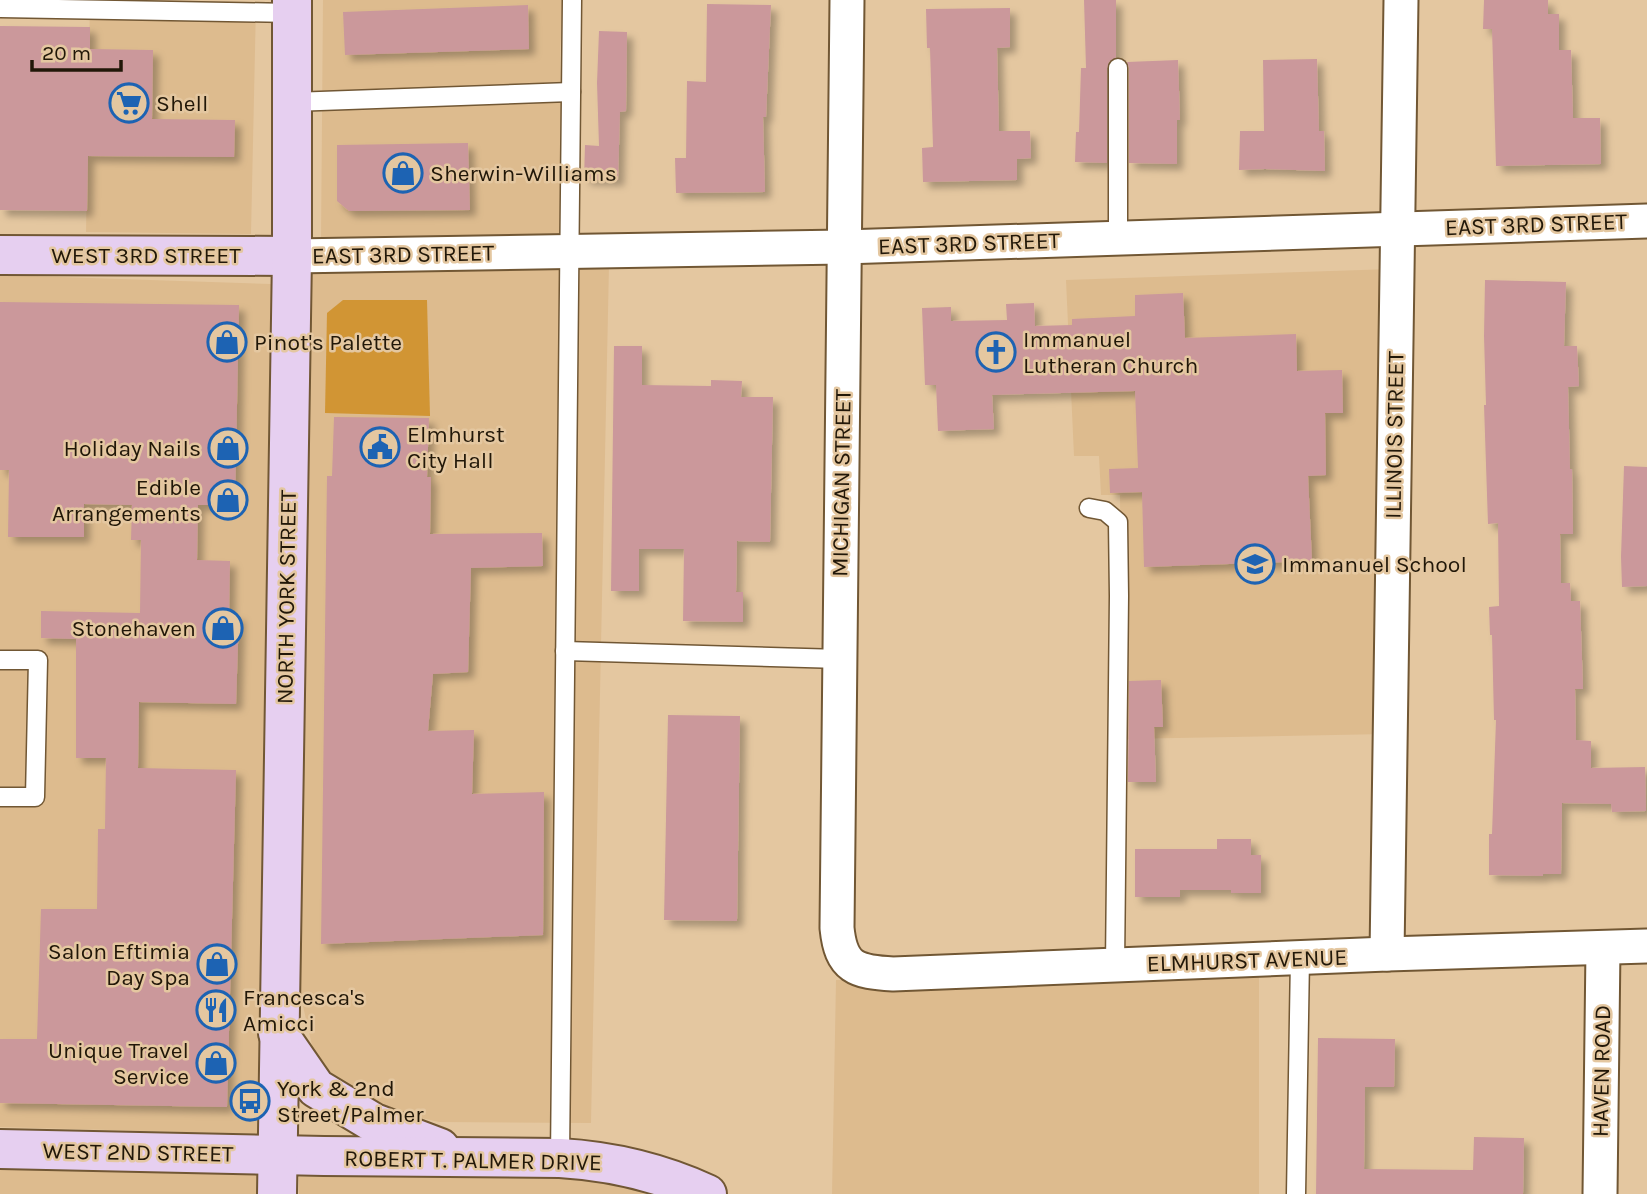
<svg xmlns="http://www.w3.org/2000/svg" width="1647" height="1194" font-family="Karla,sans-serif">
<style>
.built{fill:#ddbb8e}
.green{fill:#d19534}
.building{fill:#cb989b;filter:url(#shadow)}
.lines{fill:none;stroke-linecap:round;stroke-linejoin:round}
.lane-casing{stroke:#715734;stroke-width:21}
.street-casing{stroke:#715734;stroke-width:37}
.secondary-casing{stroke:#715734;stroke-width:42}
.lane{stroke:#fff;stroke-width:18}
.street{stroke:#fff;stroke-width:33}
.secondary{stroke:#e6cff0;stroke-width:38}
.labels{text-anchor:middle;stroke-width:5;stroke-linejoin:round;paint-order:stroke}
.poi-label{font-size:23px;fill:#211708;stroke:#e4c7a0;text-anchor:start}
.street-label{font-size:23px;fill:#211708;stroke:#e4c7a0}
</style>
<defs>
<filter id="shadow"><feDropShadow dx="6" dy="6" stdDeviation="3.5" flood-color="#0004"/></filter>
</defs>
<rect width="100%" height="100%" fill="#e4c7a0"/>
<g class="built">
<path d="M 323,0 L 563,0 L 560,55 L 562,140 L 559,236 L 321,241 Z"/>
<path d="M 90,2 L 256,5 L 251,234 L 86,232 Z"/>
<path d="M 609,265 L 591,1123 L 439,1122 L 360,1104 L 314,1054 L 300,993 L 312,267 Z"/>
<path d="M 1392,269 L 1386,734 L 1122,739 L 1120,495 L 1101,495 L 1099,456 L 1074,456 L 1066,280 Z"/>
<path d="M 0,275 L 271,284 L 257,1134 L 0,1127 Z"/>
<path d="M 1259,973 L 1259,1194 L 832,1194 L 836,980 Z"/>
<path d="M 0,1169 L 266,1172 L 265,1194 L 0,1194 Z"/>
<path d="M 596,1176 L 658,1194 L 299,1194 L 299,1177 Z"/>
</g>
<path class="green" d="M 343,300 L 427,300 L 430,416 L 325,413 L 327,313 Z"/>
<g class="building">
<path d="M 1084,0 L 1116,0 L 1116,57 L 1109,62 L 1107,68 L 1107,163 L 1075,162 L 1076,132 L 1079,132 L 1081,68 L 1086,68 Z"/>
<path d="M 1484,0 L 1548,0 L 1548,14 L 1559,14 L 1559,50 L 1571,50 L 1573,118 L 1600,118 L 1601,164 L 1496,166 L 1492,29 L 1483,29 Z"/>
<path d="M 707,4 L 771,5 L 766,117 L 763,117 L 765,192 L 676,193 L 675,158 L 686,158 L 687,81 L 706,82 Z"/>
<path d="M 528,5 L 529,49 L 345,55 L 343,12 Z"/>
<path d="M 1010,8 L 1010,47 L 997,48 L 999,131 L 1030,131 L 1031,158 L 1017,159 L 1017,180 L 923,182 L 922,148 L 933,147 L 930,48 L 927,48 L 926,9 Z"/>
<path d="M 0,26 L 90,27 L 90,49 L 153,50 L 152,119 L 235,120 L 234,157 L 88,156 L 87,211 L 0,210 Z"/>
<path d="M 599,31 L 627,32 L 626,111 L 620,112 L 618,180 L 584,179 L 585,145 L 599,146 L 597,83 Z"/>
<path d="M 1317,59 L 1319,131 L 1324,131 L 1325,171 L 1265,169 L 1239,170 L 1240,131 L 1264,131 L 1263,60 Z"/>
<path d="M 1178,60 L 1180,120 L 1177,120 L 1177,164 L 1129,163 L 1129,68 L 1127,62 Z"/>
<path d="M 468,143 L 470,210 L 349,211 L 337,201 L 337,145 Z"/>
<path d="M 1485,280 L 1566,282 L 1564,346 L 1577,346 L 1579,386 L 1568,387 L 1570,469 L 1572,469 L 1573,534 L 1560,534 L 1561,583 L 1570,583 L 1571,601 L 1580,601 L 1583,689 L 1575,689 L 1576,740 L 1591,741 L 1591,768 L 1645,767 L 1646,811 L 1612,812 L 1611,804 L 1562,803 L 1561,874 L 1543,874 L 1543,876 L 1489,875 L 1489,834 L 1492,834 L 1496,720 L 1494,720 L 1492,635 L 1490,635 L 1489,607 L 1499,606 L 1498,523 L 1488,524 L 1484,405 L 1486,405 L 1484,336 Z"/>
<path d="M 1183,293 L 1185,338 L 1296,334 L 1297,371 L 1342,370 L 1343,413 L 1325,413 L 1326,475 L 1308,476 L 1312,561 L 1144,567 L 1142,492 L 1110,493 L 1109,469 L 1138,468 L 1135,391 L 992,395 L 994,429 L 938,431 L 936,385 L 925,385 L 922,308 L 951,307 L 951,321 L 1007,320 L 1006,304 L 1034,303 L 1035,326 L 1072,325 L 1072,319 L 1135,316 L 1135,295 Z"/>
<path d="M 0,302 L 239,305 L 235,505 L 198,505 L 197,560 L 230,561 L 229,615 L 239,615 L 236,704 L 139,702 L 138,768 L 236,770 L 227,1107 L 0,1103 L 0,1039 L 37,1039 L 41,909 L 97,909 L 98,829 L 105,829 L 106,758 L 76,758 L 76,639 L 41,638 L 41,611 L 140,613 L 141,540 L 131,540 L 132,505 L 84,504 L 84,537 L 8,537 L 9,470 L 0,470 Z"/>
<path d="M 614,346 L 642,346 L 642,385 L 711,386 L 711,380 L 742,381 L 741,397 L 773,397 L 770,542 L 737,541 L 736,592 L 743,592 L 743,622 L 683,621 L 684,549 L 639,549 L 639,591 L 611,591 Z"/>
<path d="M 334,417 L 429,418 L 427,477 L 431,477 L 430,534 L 542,533 L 543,566 L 471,568 L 468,672 L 433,674 L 428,731 L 474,730 L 472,794 L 544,792 L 543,935 L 321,944 L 327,476 L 332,476 Z"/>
<path d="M 1624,466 L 1647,467 L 1647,586 L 1622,587 L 1621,557 Z"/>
<path d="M 1161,680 L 1163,727 L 1154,727 L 1156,782 L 1128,782 L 1129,681 Z"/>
<path d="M 668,715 L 740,716 L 737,921 L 664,920 Z"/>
<path d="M 1217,839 L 1251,839 L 1251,855 L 1261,855 L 1261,893 L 1231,893 L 1231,890 L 1180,890 L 1180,897 L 1135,897 L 1135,849 L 1217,849 Z"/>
<path d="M 1318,1038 L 1395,1039 L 1394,1087 L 1365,1087 L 1364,1169 L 1473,1170 L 1474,1137 L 1524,1138 L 1523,1194 L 1316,1194 Z"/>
</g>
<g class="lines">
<g class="lane-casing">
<g id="lane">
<path d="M 0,8 L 292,13"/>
<path d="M 292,102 L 571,92"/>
<path d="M 1118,238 L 1118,68"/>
<path d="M 1089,508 L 1105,511 L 1118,522 L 1119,596 L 1115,965"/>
<path d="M 565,651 L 840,659"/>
<path d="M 0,660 L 38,660 L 35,797 L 0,797"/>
<path d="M 560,1158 L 572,0"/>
<path d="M 1296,1194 L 1300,958"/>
</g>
</g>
<g class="street-casing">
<g id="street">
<path d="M 847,0 L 837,928 C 841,968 856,972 893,974 L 1387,954 L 1647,946"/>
<path d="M 292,256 L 844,247 L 1647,221"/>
<path d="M 1387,954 L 1401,0"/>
<path d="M 1600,1194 L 1603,948"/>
</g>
</g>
<g class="secondary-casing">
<g id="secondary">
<path d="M 0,255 L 292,256"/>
<path d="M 278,1033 L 316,1088 L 374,1123 L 440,1148"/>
<path d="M 0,1149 L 324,1156 L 560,1158 C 612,1161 659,1172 707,1194"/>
<path d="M 277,1194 L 292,256 L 292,0"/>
</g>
</g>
<use href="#lane" class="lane"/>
<use href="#street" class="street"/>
<use href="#secondary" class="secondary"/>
</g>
<defs>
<g id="supermarket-ring" transform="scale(2.0125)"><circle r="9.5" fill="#e4c7a0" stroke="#1d63b3" stroke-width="1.5"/><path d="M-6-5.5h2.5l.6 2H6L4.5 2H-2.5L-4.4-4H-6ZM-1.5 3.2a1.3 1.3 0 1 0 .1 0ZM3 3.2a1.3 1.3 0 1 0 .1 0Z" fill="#1d63b3"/></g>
<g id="shop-ring" transform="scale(2.0125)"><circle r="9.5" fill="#e4c7a0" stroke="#1d63b3" stroke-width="1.5"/><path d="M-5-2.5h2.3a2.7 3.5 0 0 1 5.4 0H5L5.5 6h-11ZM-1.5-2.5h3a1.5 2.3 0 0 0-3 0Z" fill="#1d63b3"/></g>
<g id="church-ring" transform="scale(2.0125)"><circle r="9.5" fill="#e4c7a0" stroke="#1d63b3" stroke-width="1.5"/><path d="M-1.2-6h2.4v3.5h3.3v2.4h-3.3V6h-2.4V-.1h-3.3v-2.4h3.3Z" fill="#1d63b3"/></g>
<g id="civic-ring" transform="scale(2.0125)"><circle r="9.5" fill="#e4c7a0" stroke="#1d63b3" stroke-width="1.5"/><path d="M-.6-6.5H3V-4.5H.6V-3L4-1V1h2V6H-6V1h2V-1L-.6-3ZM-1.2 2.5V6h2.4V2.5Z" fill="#1d63b3"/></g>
<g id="school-ring" transform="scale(2.0125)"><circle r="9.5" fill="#e4c7a0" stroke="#1d63b3" stroke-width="1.5"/><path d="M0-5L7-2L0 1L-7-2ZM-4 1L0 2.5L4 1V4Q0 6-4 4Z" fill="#1d63b3"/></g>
<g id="restaurant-ring" transform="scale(2.0125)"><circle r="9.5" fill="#e4c7a0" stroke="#1d63b3" stroke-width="1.5"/><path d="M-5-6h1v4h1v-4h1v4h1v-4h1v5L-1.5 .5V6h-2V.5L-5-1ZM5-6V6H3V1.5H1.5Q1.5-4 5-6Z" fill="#1d63b3"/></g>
<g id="bus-ring" transform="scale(2.0125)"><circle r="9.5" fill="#e4c7a0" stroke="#1d63b3" stroke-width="1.5"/><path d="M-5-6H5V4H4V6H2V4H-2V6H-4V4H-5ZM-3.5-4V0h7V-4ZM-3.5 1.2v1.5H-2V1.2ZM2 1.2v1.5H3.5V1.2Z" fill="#1d63b3"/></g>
</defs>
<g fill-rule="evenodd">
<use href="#supermarket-ring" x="129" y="103"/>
<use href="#shop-ring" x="403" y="173"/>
<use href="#shop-ring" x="227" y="342"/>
<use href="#church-ring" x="996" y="352"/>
<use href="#civic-ring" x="380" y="447"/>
<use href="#shop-ring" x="228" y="448"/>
<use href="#shop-ring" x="228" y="500"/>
<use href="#school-ring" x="1255" y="564"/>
<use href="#shop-ring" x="223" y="628"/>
<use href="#shop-ring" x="217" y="964"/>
<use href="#restaurant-ring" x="216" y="1010"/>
<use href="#shop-ring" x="216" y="1063"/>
<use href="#bus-ring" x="250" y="1101"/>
</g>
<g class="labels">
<g class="poi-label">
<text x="156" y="111">Shell</text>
<text x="430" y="181">Sherwin-Williams</text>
<text x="1023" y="347">Immanuel<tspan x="1023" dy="26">Lutheran Church</tspan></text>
<text x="254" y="350">Pinot's Palette</text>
<text x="407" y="442">Elmhurst<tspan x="407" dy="26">City Hall</tspan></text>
<text x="201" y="456" text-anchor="end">Holiday Nails</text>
<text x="201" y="495" text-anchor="end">Edible<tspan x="201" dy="26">Arrangements</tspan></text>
<text x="1282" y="572">Immanuel School</text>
<text x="196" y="636" text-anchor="end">Stonehaven</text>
<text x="190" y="959" text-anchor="end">Salon Eftimia<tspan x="190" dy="26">Day Spa</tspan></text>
<text x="243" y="1005">Francesca's<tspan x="243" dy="26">Amicci</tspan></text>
<text x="189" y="1058" text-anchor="end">Unique Travel<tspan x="189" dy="26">Service</tspan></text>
<text x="277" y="1096">York &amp; 2nd<tspan x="277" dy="26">Street/Palmer</tspan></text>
</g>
<g class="street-label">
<text transform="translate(1536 224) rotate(-2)" y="8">EAST 3RD STREET</text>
<text transform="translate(969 243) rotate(-2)" y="8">EAST 3RD STREET</text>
<text transform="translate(403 254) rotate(-1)" y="8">EAST 3RD STREET</text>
<text x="146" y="263">WEST 3RD STREET</text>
<text transform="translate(1394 435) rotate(-89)" y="8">ILLINOIS STREET</text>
<text transform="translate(841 483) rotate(-89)" y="8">MICHIGAN STREET</text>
<text transform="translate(286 597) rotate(-89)" y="8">NORTH YORK STREET</text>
<text transform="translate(1247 960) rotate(-2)" y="8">ELMHURST AVENUE</text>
<text transform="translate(1601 1071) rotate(-89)" y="8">HAVEN ROAD</text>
<text transform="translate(138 1152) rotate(1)" y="8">WEST 2ND STREET</text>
<text transform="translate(473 1160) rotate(1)" y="8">ROBERT T. PALMER DRIVE</text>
</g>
</g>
<path d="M32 60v10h89v-10" fill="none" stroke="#211708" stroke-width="3.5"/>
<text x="42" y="60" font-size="21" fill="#211708" stroke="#e4c7a0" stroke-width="5" paint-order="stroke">20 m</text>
</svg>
